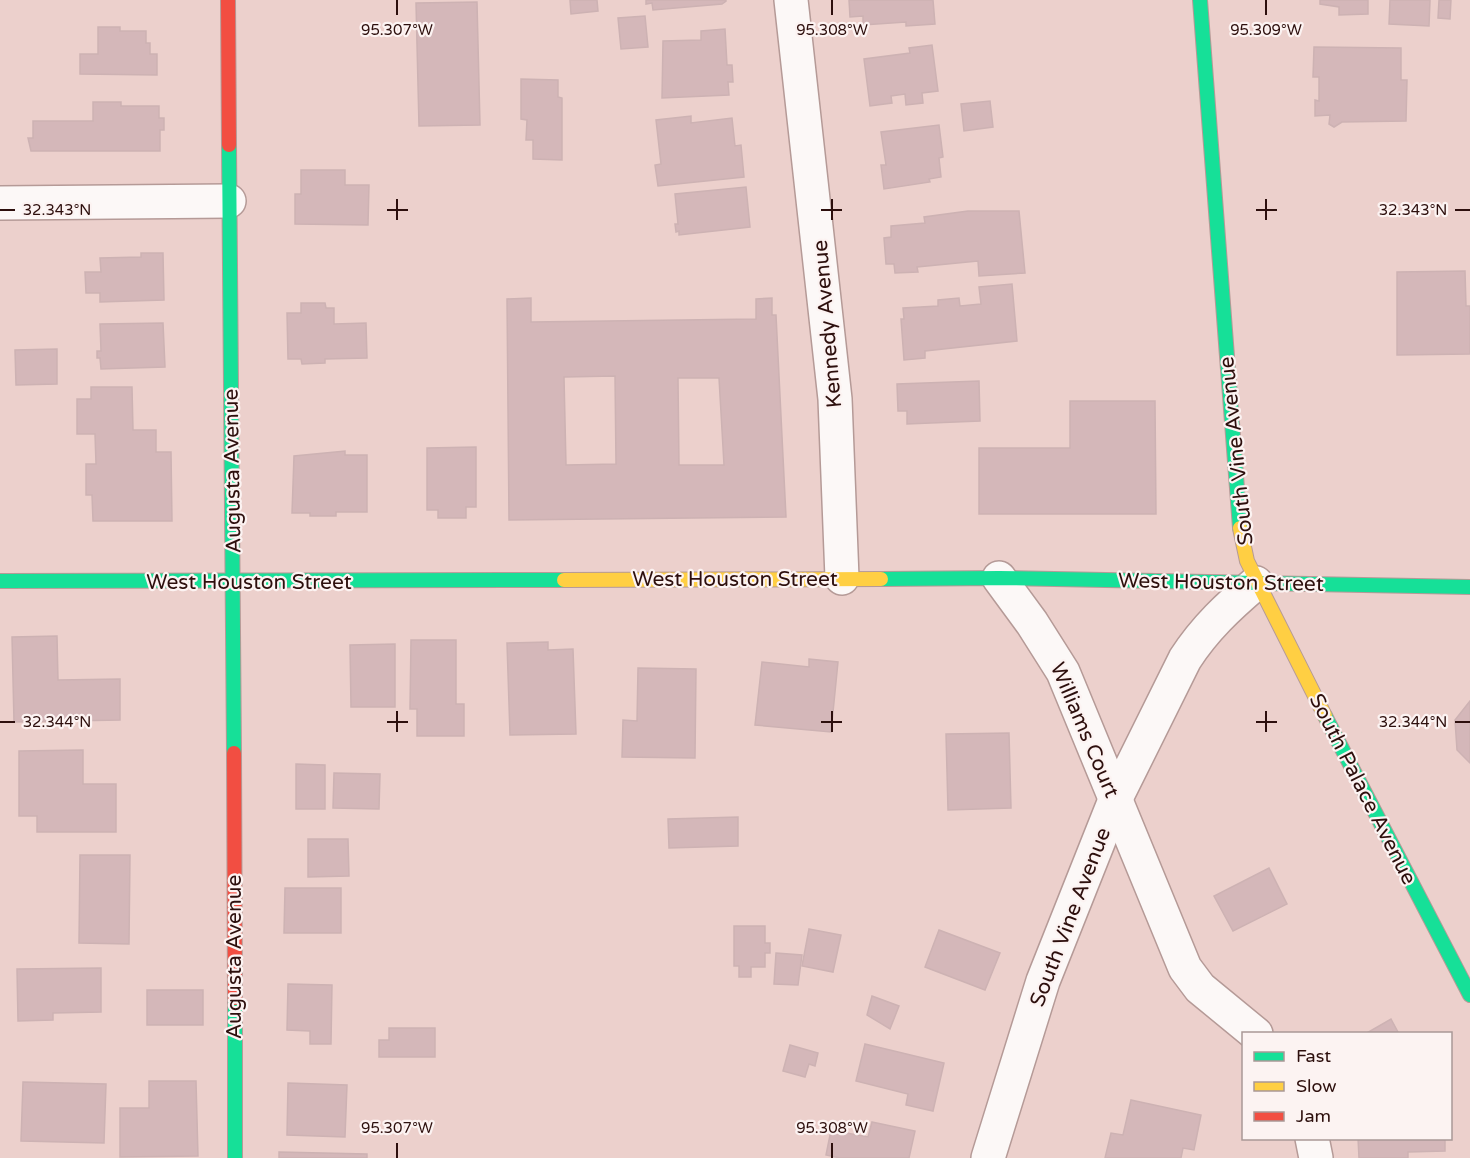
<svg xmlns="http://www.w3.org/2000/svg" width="1470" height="1158" font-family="'Varela Round',sans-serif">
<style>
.building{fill:#d4b7b9;stroke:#cdb2b3;stroke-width:1.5;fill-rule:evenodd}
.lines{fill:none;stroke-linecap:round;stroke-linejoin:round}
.street-casing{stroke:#b59a97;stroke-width:36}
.fast-casing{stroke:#b59a97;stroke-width:16}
.slow-casing{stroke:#b59a97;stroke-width:16}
.jam-casing{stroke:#b59a97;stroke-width:16}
.street{stroke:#fcf8f7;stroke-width:33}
.fast{stroke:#16e098;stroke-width:14}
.slow{stroke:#ffcf43;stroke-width:14}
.jam{stroke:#f24e42;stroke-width:14}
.ticks{fill:none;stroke:#2d0f0d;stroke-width:2}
.labels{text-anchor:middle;stroke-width:4.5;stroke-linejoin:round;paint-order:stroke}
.street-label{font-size:21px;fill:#2d0f0d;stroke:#fcf3f2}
.ticks-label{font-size:15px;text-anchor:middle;fill:#2d0f0d;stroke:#fcf3f2;stroke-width:4.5;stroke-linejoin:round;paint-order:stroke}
</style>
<rect width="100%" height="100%" fill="#ecd0cc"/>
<g class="building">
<path d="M 570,0 L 597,0 L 598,11 L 571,14 Z"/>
<path d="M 646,0 L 726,0 L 726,1 L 722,4 L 653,10 L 652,3 L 646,4 Z"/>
<path d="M 849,0 L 933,0 L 935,24 L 906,26 L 906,22 L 863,25 L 863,16 L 850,17 Z"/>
<path d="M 1320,0 L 1368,0 L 1368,14 L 1339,15 L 1339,7 L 1320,4 Z"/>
<path d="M 1390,0 L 1430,0 L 1429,26 L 1389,24 Z"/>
<path d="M 1439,0 L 1451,0 L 1450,19 L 1438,18 Z"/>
<path d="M 477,2 L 480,125 L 419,126 L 416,3 Z"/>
<path d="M 645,16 L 648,47 L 621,49 L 618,18 Z"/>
<path d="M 98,27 L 120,27 L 120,31 L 146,31 L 146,43 L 150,43 L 150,54 L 157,54 L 157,75 L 80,74 L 80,54 L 98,54 Z"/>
<path d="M 725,29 L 727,65 L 732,65 L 733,82 L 728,82 L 729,95 L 662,98 L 663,41 L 701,40 L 701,31 Z"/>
<path d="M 932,45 L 938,91 L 922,93 L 923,103 L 906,105 L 905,94 L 891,96 L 892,103 L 870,106 L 864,59 L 910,53 L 909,48 Z"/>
<path d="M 1314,47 L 1401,48 L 1401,80 L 1407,80 L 1406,121 L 1342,122 L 1334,127 L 1329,124 L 1330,115 L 1315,116 L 1315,100 L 1319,101 L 1319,77 L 1313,77 Z"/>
<path d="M 521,79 L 558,80 L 558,97 L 562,98 L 562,160 L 533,159 L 533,140 L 526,140 L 527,120 L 521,119 Z"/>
<path d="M 990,101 L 993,127 L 964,131 L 961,104 Z"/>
<path d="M 93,102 L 121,102 L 121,106 L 159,106 L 159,118 L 164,118 L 164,130 L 160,130 L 160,151 L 31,151 L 28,138 L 33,138 L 33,121 L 93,121 Z"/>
<path d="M 691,116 L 691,123 L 732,118 L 735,146 L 741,145 L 744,177 L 658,186 L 655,165 L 661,164 L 656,120 Z"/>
<path d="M 939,125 L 943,157 L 939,158 L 941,177 L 929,179 L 930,182 L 884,189 L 881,165 L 886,165 L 881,132 Z"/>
<path d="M 301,170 L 345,170 L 345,185 L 369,185 L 368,225 L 295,224 L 295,194 L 301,194 Z"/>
<path d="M 746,187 L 750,227 L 679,235 L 679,231 L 676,232 L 675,224 L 678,224 L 675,194 Z"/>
<path d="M 968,211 L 1019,211 L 1025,273 L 979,276 L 978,261 L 917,267 L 918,272 L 895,273 L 894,264 L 886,264 L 884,238 L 891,237 L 891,226 L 925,223 L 924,217 Z"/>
<path d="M 141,253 L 163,253 L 164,300 L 100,302 L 100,293 L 86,293 L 85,272 L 101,272 L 100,258 L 141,257 Z"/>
<path d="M 1465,271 L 1466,306 L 1470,306 L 1470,354 L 1397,355 L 1397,272 Z"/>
<path d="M 1012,284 L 1017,341 L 925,351 L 925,358 L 904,360 L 901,319 L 904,319 L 903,308 L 938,306 L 938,300 L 959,298 L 960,306 L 981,304 L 979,287 Z"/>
<path d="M 531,298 L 531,322 L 756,319 L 756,299 L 772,298 L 772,315 L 776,315 L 786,517 L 509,520 L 507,299 ZM 615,376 L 616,464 L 566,465 L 564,377 ZM 678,378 L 719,378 L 724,465 L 679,465 Z"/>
<path d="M 301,303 L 325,303 L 326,308 L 334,308 L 334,324 L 366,323 L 367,358 L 325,359 L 325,363 L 302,364 L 301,359 L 288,359 L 287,313 L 301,313 Z"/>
<path d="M 163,323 L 165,367 L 101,369 L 100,358 L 97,358 L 97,351 L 101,351 L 100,324 Z"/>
<path d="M 57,349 L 57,384 L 16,385 L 15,350 Z"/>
<path d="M 979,381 L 980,421 L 907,424 L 907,411 L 898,411 L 897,384 Z"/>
<path d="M 91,387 L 132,387 L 133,430 L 156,430 L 156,452 L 171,452 L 172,521 L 93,521 L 92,495 L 86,495 L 86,464 L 96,464 L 95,434 L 77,434 L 77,399 L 91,399 Z"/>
<path d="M 1070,401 L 1155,401 L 1156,514 L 979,514 L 979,448 L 1070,448 Z"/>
<path d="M 476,447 L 476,507 L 466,507 L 466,518 L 438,518 L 438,510 L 427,510 L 427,448 Z"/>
<path d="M 345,451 L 345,455 L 367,455 L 367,512 L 336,512 L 336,516 L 310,516 L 310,513 L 292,513 L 294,456 Z"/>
<path d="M 57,636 L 58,680 L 120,679 L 120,720 L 14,722 L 12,637 Z"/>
<path d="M 411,640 L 456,640 L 456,704 L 464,704 L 464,736 L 417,736 L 417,709 L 410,709 Z"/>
<path d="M 548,642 L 548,650 L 573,649 L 576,734 L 510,735 L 507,643 Z"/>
<path d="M 395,644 L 395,707 L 351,707 L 350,645 Z"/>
<path d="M 809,659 L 838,662 L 831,732 L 755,725 L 762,662 L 809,667 Z"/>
<path d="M 638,668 L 696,669 L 695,758 L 622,757 L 623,720 L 637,721 Z"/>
<path d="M 1470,701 L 1470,763 L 1457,750 L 1455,720 Z"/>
<path d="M 1009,733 L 1011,808 L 948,810 L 946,734 Z"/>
<path d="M 83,750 L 83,784 L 116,784 L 116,832 L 37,832 L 37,816 L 19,816 L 19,751 Z"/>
<path d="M 296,764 L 325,765 L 325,809 L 296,809 Z"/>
<path d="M 334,773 L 380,774 L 379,809 L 333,808 Z"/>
<path d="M 738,817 L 738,846 L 669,848 L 668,819 Z"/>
<path d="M 308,839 L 348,839 L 349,876 L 308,877 Z"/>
<path d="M 80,855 L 130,855 L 129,944 L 79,943 Z"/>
<path d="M 1269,868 L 1287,904 L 1233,931 L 1214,896 Z"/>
<path d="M 285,888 L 341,888 L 341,933 L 284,933 Z"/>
<path d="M 734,926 L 765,926 L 765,943 L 770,943 L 770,953 L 765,953 L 765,967 L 751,967 L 751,977 L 739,977 L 739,966 L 734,966 Z"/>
<path d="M 809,929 L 841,935 L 833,972 L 802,966 Z"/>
<path d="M 939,930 L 1000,953 L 985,990 L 925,967 Z"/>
<path d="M 776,953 L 802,955 L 798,985 L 774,984 Z"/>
<path d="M 101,968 L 101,1012 L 53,1013 L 53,1020 L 18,1021 L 17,969 Z"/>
<path d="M 288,984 L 332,985 L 331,1044 L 310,1044 L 310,1031 L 287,1030 Z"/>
<rect x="147" y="990" width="56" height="35"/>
<path d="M 872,996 L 899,1006 L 890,1029 L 867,1015 Z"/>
<path d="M 1391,1019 L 1399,1034 L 1365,1034 Z"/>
<path d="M 389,1028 L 435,1028 L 435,1057 L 379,1057 L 379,1040 L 389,1040 Z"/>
<path d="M 865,1044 L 944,1063 L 933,1111 L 906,1105 L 908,1094 L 856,1081 Z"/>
<path d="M 790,1045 L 818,1053 L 815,1066 L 809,1064 L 805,1077 L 783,1071 Z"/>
<path d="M 149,1081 L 196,1081 L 198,1156 L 120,1157 L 120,1108 L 149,1108 Z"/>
<path d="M 23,1082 L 106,1084 L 104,1143 L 21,1141 Z"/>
<path d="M 288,1083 L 347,1085 L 345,1137 L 287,1135 Z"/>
<path d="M 1131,1100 L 1201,1115 L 1194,1150 L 1183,1148 L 1181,1158 L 1105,1158 L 1111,1133 L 1123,1135 Z"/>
<path d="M 872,1122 L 915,1131 L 909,1158 L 840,1158 L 826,1155 L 831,1130 L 868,1137 Z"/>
<path d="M 1358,1138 L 1445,1138 L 1445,1151 L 1408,1152 L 1408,1158 L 1359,1158 Z"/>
<path d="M 279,1152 L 367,1154 L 367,1158 L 279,1158 Z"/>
</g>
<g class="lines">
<g class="street-casing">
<g id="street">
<path d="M 791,0 L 835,399 L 842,578"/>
<path d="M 0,203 L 229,201"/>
<path d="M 999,578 L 1032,623 L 1063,672 L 1185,968 L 1200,988 L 1256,1034"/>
<path d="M 1312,1138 L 1316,1158"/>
<path d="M 988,1158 L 1043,981 L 1115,800 L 1185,659 C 1205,628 1229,606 1256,583"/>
</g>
</g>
<g class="fast-casing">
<g id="fast">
<path d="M 1200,0 L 1240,528"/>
<path d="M 229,145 L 234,753"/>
<path d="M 881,579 L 999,578 L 1470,587"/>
<path d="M 0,581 L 564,580"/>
<path d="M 1325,716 L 1470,995"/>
<path d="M 235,998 L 235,1158"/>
</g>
</g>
<g class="slow-casing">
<g id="slow">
<path d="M 1240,528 L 1247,561 L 1325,716"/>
<path d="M 564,580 L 881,579"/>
</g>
</g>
<g class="jam-casing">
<g id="jam">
<path d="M 228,0 L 229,145"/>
<path d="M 234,753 L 235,998"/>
</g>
</g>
<use href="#street" class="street"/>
<use href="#fast" class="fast"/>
<use href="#slow" class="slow"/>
<use href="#jam" class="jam"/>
</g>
<path class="ticks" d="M 397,0 L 397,15M 832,0 L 832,15M 1266,0 L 1266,15M 397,199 L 397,220M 832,199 L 832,220M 1266,199 L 1266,220M 0,210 L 15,210M 387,210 L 408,210M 821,210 L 842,210M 1256,210 L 1277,210M 1455,210 L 1470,210M 397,711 L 397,732M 832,711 L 832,732M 1266,711 L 1266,732M 0,722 L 15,722M 387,722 L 408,722M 821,722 L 842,722M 1256,722 L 1277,722M 1455,722 L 1470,722M 397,1143 L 397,1158M 832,1143 L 832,1158"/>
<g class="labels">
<g class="street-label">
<text transform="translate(827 324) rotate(-95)" y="7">Kennedy Avenue</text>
<text transform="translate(1236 451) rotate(-96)" y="7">South Vine Avenue</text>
<text transform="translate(232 471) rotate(-91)" y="7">Augusta Avenue</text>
<text x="735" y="586">West Houston Street</text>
<text x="249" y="589">West Houston Street</text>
<text transform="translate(1221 582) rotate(1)" y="7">West Houston Street</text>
<text transform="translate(1085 730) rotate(67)" y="7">Williams Court</text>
<text transform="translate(1363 789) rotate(63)" y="7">South Palace Avenue</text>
<text transform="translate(1070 917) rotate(-69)" y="7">South Vine Avenue</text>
<text transform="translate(234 957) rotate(-90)" y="7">Augusta Avenue</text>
</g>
</g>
<g class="ticks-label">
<text x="397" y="35">95.307°W</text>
<text x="832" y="35">95.308°W</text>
<text x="1266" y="35">95.309°W</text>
<text x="1413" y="215">32.343°N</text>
<text x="57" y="215">32.343°N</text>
<text x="1413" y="727">32.344°N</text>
<text x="57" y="727">32.344°N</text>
<text x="397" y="1133">95.307°W</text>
<text x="832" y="1133">95.308°W</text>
</g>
<rect x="1242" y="1032" width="210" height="108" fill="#fcf3f2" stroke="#a99896" stroke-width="1.5"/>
<rect x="1254" y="1052" width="30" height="9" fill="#16e098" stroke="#a99896" stroke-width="1.5"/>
<text x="1296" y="1062" font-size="18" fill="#2d0f0d">Fast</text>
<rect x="1254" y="1082" width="30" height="9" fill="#ffcf43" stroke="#a99896" stroke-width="1.5"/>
<text x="1296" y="1092" font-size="18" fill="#2d0f0d">Slow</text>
<rect x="1254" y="1112" width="30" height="9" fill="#f24e42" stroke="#a99896" stroke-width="1.5"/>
<text x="1296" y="1122" font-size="18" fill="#2d0f0d">Jam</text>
</svg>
